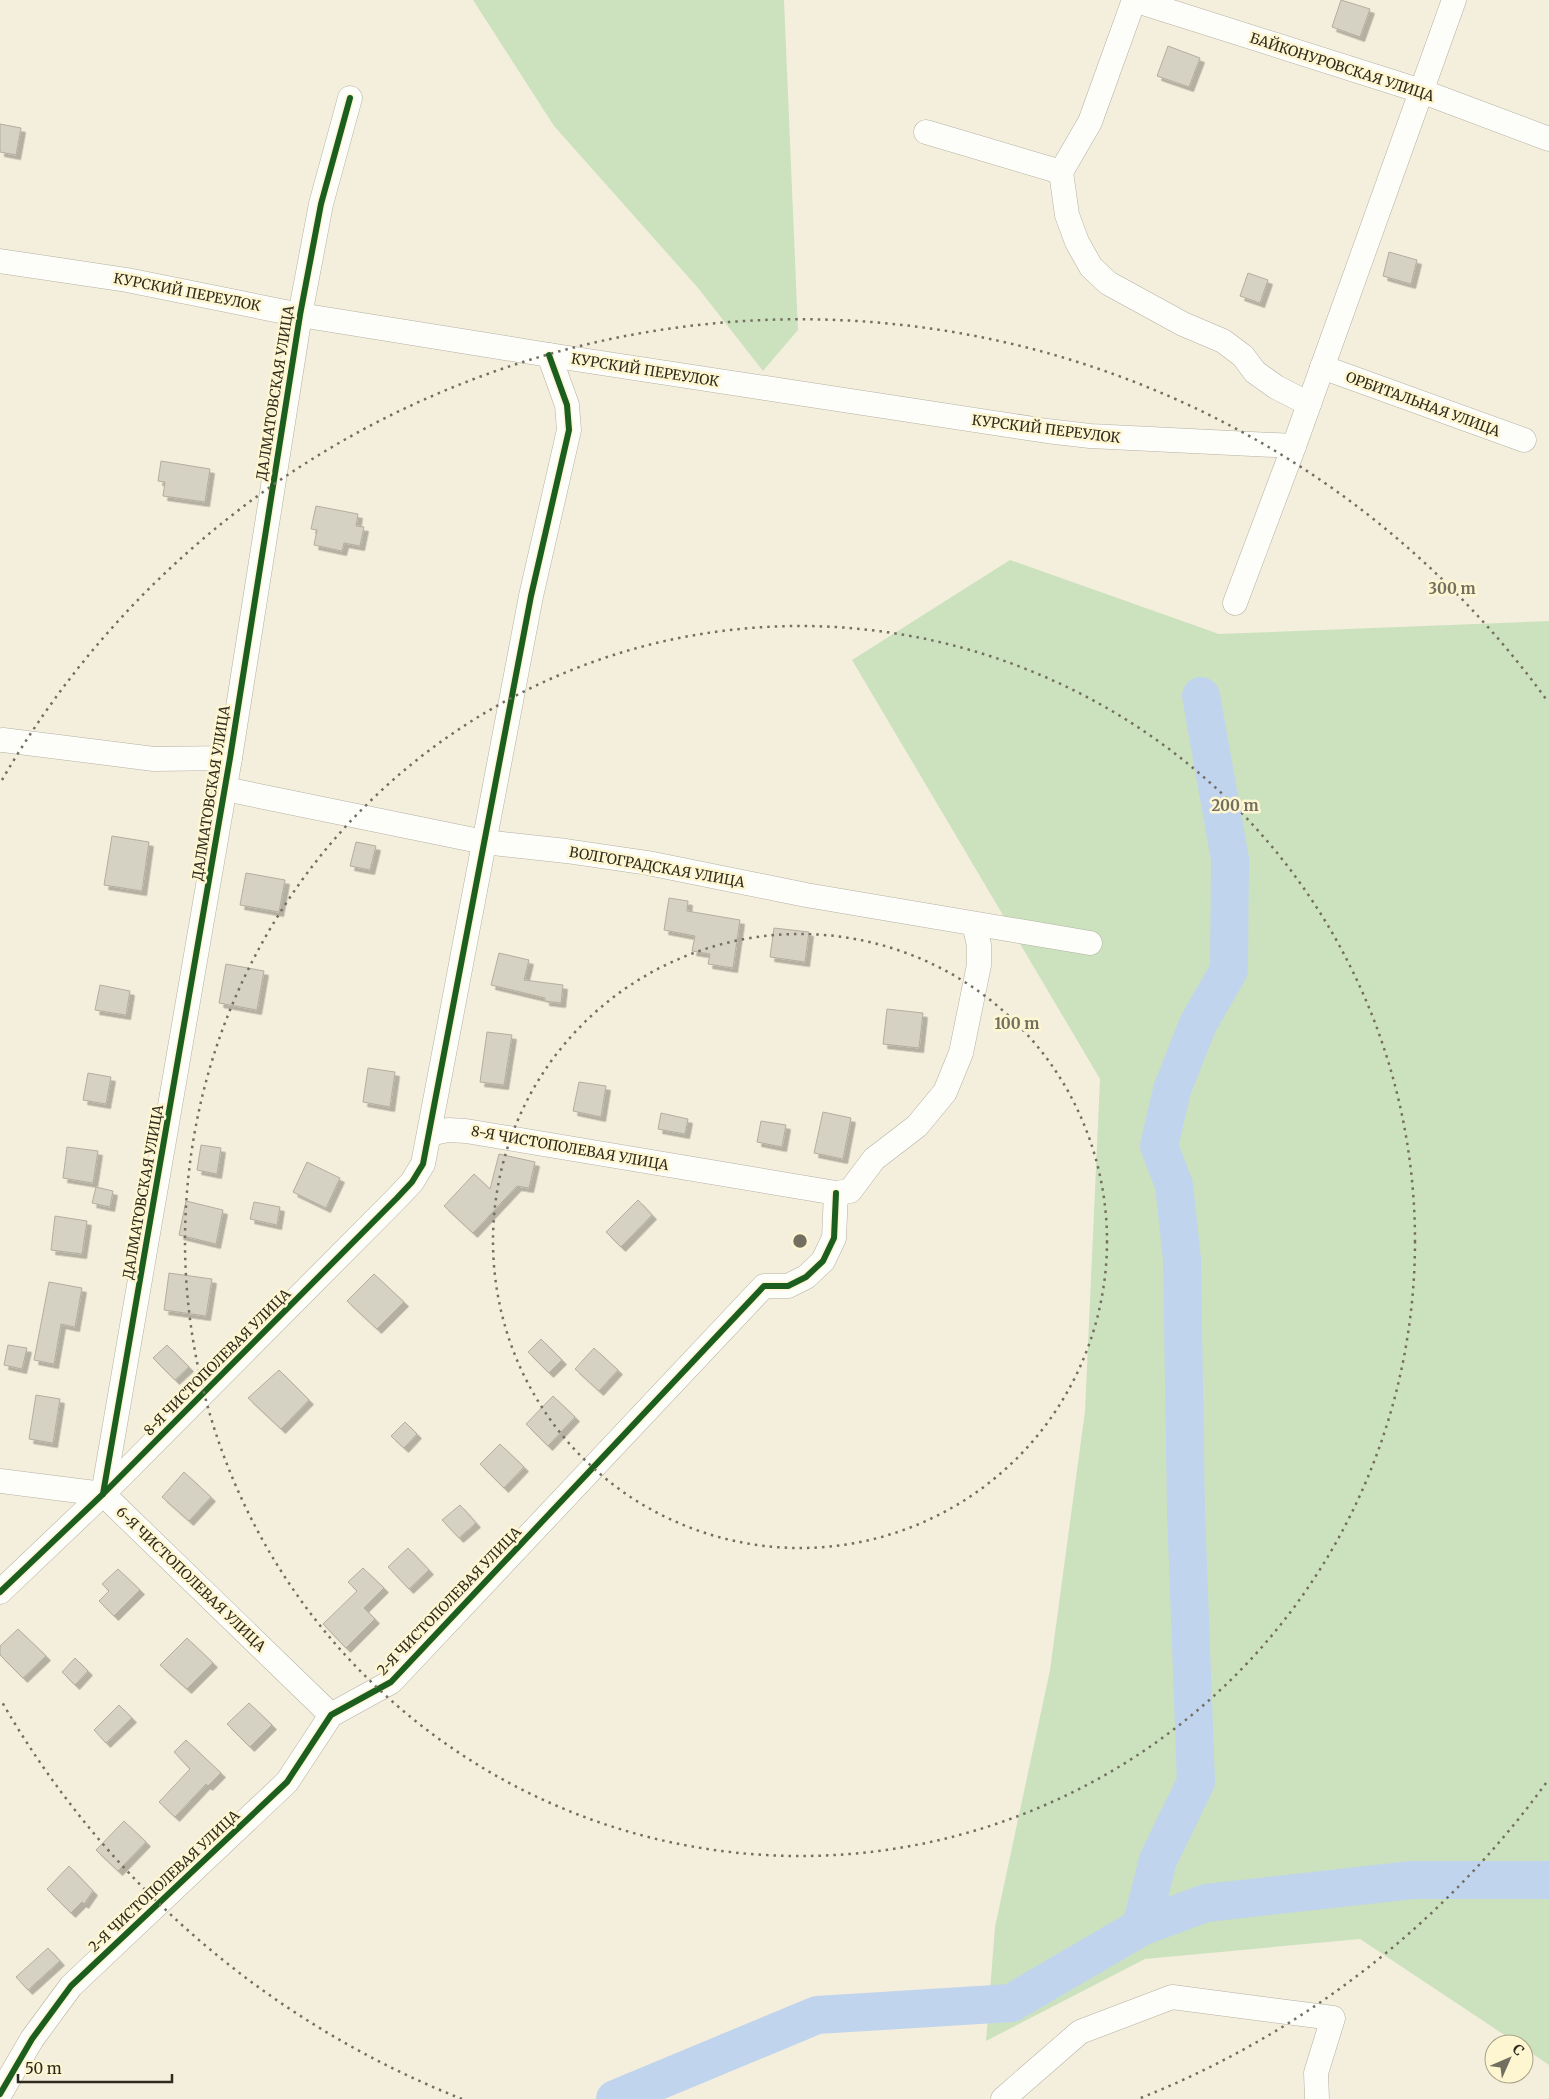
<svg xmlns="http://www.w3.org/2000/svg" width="1549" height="2099" font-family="Merriweather,serif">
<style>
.green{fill:#cce2be}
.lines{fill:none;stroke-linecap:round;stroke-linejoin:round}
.river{stroke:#c0d4ee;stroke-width:38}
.building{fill:#d6d2c3;stroke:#b2ae9f;filter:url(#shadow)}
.street-casing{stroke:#b4b0a1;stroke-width:25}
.street{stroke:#fdfdfa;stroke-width:24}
.cycleway-casing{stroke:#fef5d1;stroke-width:9}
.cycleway{stroke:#1b5e20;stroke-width:6}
.ring{fill:none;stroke:#736f60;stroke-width:2.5;stroke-dasharray:2.5 5}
.labels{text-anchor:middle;stroke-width:5;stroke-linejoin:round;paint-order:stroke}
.street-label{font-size:14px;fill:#2e2a1d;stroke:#fef5d1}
.centre{fill:#736f60;stroke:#fef5d1;stroke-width:2.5}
.ring-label{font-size:15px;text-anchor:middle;font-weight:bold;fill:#736f60;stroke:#fef5d1;stroke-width:5;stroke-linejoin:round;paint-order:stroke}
</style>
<defs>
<filter id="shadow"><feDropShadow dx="4.5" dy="4.5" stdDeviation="0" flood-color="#0004"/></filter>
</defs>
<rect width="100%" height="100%" fill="#f4efdc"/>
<g class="green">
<path d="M 473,0 L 784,0 L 798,330 L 763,371 L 698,288 L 554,126 Z"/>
<path d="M 1010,560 L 1219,634 L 1549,621 L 1549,2065 L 1524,2048 L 1524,2044 L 1518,2044 L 1360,1939 L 1145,1959 L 986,2041 L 995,1927 L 1050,1670 L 1085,1411 L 1100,1079 L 852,660 Z"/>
</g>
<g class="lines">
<g class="river">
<path d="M 1141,1927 L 1158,1860 L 1196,1782 L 1186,1511 L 1182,1259 L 1174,1185 L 1159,1146 L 1172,1090 L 1198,1024 L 1229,970 L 1230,859 L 1201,696"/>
<path d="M 615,2099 L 817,2015 L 1011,2003 L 1141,1927 L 1206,1903 L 1412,1880 L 1549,1880"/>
</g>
</g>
<g class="building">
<path d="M 1341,0 L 1370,9 L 1360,37 L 1332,27 Z"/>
<path d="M 1168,46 L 1200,58 L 1189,87 L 1157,76 Z"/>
<path d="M 0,124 L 21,128 L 16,155 L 0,152 Z"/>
<path d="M 1389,252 L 1417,260 L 1411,284 L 1383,276 Z"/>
<path d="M 1248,273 L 1268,280 L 1260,303 L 1240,296 Z"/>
<path d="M 161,461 L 210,469 L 205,502 L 163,496 L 165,482 L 158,481 Z"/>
<path d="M 316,506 L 358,514 L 356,526 L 364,527 L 360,546 L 344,543 L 342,551 L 314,545 L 317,530 L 311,529 Z"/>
<path d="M 112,836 L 149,842 L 142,891 L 104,885 Z"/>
<path d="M 356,842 L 376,846 L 370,870 L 350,866 Z"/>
<path d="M 246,873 L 285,880 L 279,912 L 240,905 Z"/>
<path d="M 669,898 L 688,901 L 687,911 L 740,920 L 733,968 L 708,964 L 710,954 L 692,951 L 695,936 L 664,930 Z"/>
<path d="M 774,928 L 809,932 L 805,962 L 770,957 Z"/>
<path d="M 499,953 L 529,960 L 524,980 L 563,985 L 561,1003 L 545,1001 L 545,998 L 491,985 Z"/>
<path d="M 226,964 L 264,971 L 257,1010 L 219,1003 Z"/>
<path d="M 100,985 L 130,991 L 126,1015 L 95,1010 Z"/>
<path d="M 887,1009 L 923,1013 L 919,1048 L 883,1044 Z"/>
<path d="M 487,1032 L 512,1035 L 504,1085 L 480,1082 Z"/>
<path d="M 368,1068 L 395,1072 L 390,1107 L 363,1102 Z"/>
<path d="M 88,1073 L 111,1077 L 106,1104 L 83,1100 Z"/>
<path d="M 579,1082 L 606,1086 L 601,1117 L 573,1111 Z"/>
<path d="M 823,1112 L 851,1118 L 843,1159 L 814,1153 Z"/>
<path d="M 661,1113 L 688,1119 L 685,1134 L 658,1129 Z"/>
<path d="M 761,1121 L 786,1125 L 782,1147 L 757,1142 Z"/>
<path d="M 201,1145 L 221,1148 L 217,1174 L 197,1170 Z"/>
<path d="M 67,1147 L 98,1151 L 93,1183 L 63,1178 Z"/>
<path d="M 499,1154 L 535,1162 L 529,1188 L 517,1186 L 473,1233 L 444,1206 L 474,1174 L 490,1189 Z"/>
<path d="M 307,1162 L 340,1178 L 326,1208 L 293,1192 Z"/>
<path d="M 96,1187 L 113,1191 L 110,1207 L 92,1203 Z"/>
<path d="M 638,1200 L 652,1215 L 621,1247 L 606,1232 Z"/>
<path d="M 186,1201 L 223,1210 L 216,1244 L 179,1235 Z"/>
<path d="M 254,1202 L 280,1207 L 277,1225 L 250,1219 Z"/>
<path d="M 55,1216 L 87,1221 L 82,1254 L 51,1250 Z"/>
<path d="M 169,1273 L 212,1279 L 206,1316 L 164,1310 Z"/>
<path d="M 374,1274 L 404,1302 L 377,1329 L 347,1301 Z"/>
<path d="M 49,1282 L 82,1288 L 75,1327 L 61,1324 L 54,1364 L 34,1360 Z"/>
<path d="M 541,1339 L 562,1360 L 549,1373 L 528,1352 Z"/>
<path d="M 8,1345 L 27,1348 L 22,1369 L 4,1365 Z"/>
<path d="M 167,1345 L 189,1367 L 175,1380 L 153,1358 Z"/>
<path d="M 594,1348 L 618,1370 L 599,1391 L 575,1369 Z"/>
<path d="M 279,1370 L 309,1400 L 281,1429 L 248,1398 Z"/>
<path d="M 36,1395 L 60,1399 L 53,1443 L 29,1439 Z"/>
<path d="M 553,1396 L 575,1417 L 548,1446 L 526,1424 Z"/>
<path d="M 405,1422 L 417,1434 L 404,1448 L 391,1436 Z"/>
<path d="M 500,1444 L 524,1467 L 504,1488 L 480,1464 Z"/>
<path d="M 184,1472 L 211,1497 L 189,1521 L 162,1497 Z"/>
<path d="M 460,1505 L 476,1523 L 459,1538 L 442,1520 Z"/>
<path d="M 408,1548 L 429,1570 L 409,1589 L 388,1567 Z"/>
<path d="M 363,1568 L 384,1588 L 364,1608 L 375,1619 L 346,1648 L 323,1624 L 357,1591 L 348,1582 Z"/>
<path d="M 118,1569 L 140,1590 L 114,1616 L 99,1601 L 109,1591 L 102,1584 Z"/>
<path d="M 18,1629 L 46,1656 L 23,1678 L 0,1655 L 0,1646 Z"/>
<path d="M 187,1638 L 213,1663 L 187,1689 L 160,1665 Z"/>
<path d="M 75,1658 L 88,1671 L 75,1685 L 62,1672 Z"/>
<path d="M 249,1703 L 272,1725 L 250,1747 L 227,1724 Z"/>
<path d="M 119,1705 L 132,1718 L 106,1743 L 94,1730 Z"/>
<path d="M 186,1740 L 221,1773 L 208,1786 L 206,1784 L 175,1817 L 159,1802 L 190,1769 L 174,1752 Z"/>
<path d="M 124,1821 L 146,1842 L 118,1871 L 96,1850 Z"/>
<path d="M 69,1866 L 93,1891 L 84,1904 L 82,1902 L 71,1913 L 47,1889 Z"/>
<path d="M 48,1948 L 60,1961 L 28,1990 L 16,1977 Z"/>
</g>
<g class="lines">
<g class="street-casing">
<g id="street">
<path d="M 926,132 L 1061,172"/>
<path d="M 0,261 L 127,280 L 300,315 L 549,355 L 1047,431 L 1090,436 L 1294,446"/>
<path d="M 1322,367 L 1524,440"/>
<path d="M 1309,404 L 1276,387 L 1255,372 L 1243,356 L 1223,341 L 1183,324 L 1108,283 L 1091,267 L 1077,242 L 1067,215 L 1061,172 L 1090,122 L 1134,0 L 1421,91 L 1549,139"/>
<path d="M 1235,603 L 1294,446 L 1454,0"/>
<path d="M 3,740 L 154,759 L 230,758"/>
<path d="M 225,789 L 484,842 L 566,851 L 648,863 L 806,895 L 1090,943"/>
<path d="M 429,1134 L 448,1130 L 466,1131 L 836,1193 L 850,1191 L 874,1159 L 917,1126 L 945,1092 L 961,1053 L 979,965 L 979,945 L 974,924"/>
<path d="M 0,1481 L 103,1494 L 331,1715"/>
<path d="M 103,1494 L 230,758 L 300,315 L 321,204 L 350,98"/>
<path d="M 0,1592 L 103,1494 L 397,1198 L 412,1182 L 423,1164 L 531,596 L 569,430 L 567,405 L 549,355"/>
<path d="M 0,2094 L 32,2039 L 71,1986 L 287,1782 L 331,1715 L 391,1682 L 764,1286 L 788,1286 L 806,1277 L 823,1261 L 834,1238 L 836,1193"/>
<path d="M 1003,2099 L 1080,2032 L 1172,1997 L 1333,2018 L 1316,2073 L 1317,2099"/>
</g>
</g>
<use href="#street" class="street"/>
<g class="cycleway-casing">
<g id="cycleway">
<path d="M 103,1494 L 230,758 L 300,315 L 321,204 L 350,98"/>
<path d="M 0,1592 L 103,1494 L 397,1198 L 412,1182 L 423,1164 L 531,596 L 569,430 L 567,405 L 549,355"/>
<path d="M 0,2094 L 32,2039 L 71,1986 L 287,1782 L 331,1715 L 391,1682 L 764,1286 L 788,1286 L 806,1277 L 823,1261 L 834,1238 L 836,1193"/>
</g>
</g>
<use href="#cycleway" class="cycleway"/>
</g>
<g class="ring">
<circle cx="800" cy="1241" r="307"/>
<circle cx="800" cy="1241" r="615"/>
<path d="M1546 1783A922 922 0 0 1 1138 2099M462 2099A922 922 0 0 1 2 1702M2 780A922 922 0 0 1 1546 699"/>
</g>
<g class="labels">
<g class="street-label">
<text transform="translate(1342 67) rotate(18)" y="5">БАЙКОНУРОВСКАЯ УЛИЦА</text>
<text transform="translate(187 292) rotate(11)" y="5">КУРСКИЙ ПЕРЕУЛОК</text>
<text transform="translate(645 370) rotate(9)" y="5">КУРСКИЙ ПЕРЕУЛОК</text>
<text transform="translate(275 393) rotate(-81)" y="5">ДАЛМАТОВСКАЯ УЛИЦА</text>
<text transform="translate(1423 404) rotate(20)" y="5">ОРБИТАЛЬНАЯ УЛИЦА</text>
<text transform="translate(1046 429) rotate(7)" y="5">КУРСКИЙ ПЕРЕУЛОК</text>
<text transform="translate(211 793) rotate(-81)" y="5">ДАЛМАТОВСКАЯ УЛИЦА</text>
<text transform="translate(657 867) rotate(10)" y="5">ВОЛГОГРАДСКАЯ УЛИЦА</text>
<text transform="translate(570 1148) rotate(10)" y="5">8-Я ЧИСТОПОЛЕВАЯ УЛИЦА</text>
<text transform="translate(143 1192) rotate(-80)" y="5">ДАЛМАТОВСКАЯ УЛИЦА</text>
<text transform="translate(217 1362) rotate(-45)" y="5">8-Я ЧИСТОПОЛЕВАЯ УЛИЦА</text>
<text transform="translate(191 1579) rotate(44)" y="5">6-Я ЧИСТОПОЛЕВАЯ УЛИЦА</text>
<text transform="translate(449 1601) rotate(-46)" y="5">2-Я ЧИСТОПОЛЕВАЯ УЛИЦА</text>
<text transform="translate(164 1881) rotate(-43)" y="5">2-Я ЧИСТОПОЛЕВАЯ УЛИЦА</text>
</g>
</g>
<circle cx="800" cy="1241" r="8" class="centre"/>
<g class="ring-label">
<text x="1452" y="594">300 m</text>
<text x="1235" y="811">200 m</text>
<text x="1017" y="1029">100 m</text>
</g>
<g transform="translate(1509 2059) rotate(45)"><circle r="24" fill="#fef5d1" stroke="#aba489"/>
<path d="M0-4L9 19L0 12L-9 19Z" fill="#736f60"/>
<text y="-8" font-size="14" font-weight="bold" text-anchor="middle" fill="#2e2a1d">С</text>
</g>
<path d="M18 2074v8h154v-8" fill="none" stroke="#2e2a1d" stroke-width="2.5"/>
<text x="25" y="2074" font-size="15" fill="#2e2a1d" stroke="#fef5d1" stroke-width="4" paint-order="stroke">50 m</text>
</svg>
